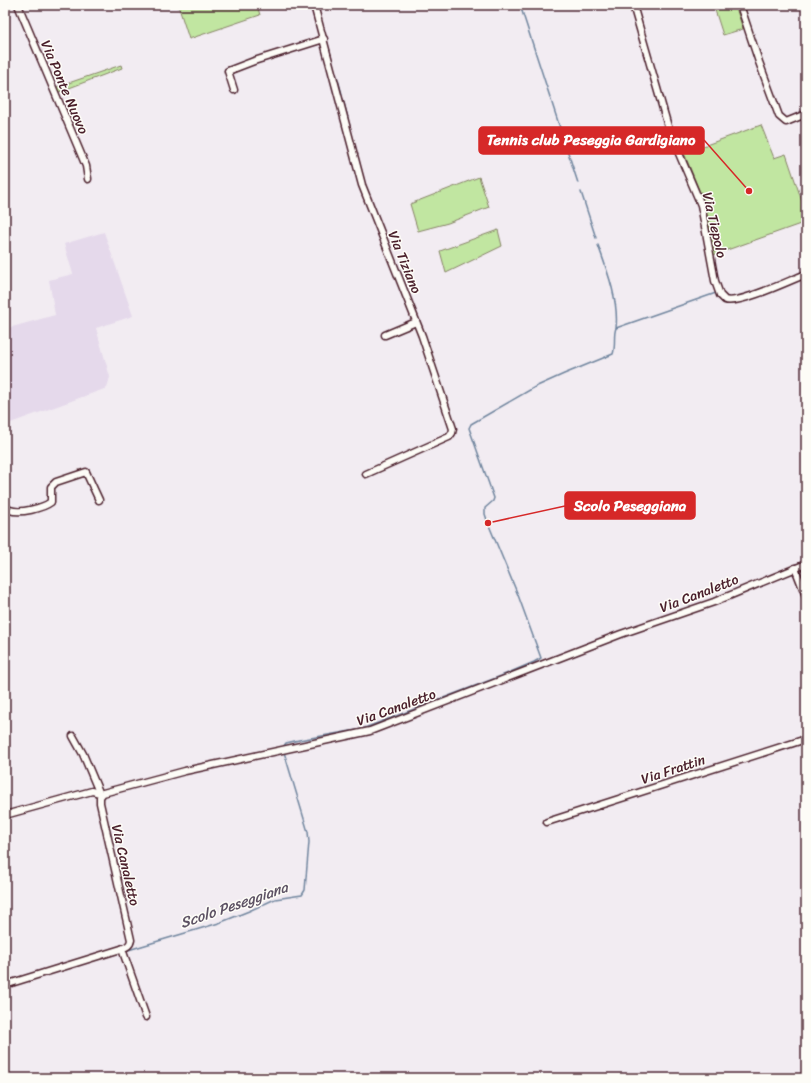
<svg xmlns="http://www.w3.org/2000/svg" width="811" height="1083" font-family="Sriracha,sans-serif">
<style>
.built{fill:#e5d9eb}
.green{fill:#c1e6a1;stroke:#868266}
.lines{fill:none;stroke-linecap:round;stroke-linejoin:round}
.stream{stroke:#70859e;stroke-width:1.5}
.minor-casing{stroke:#4a1f2b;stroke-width:9}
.minor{stroke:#fdfcf7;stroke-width:6}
.labels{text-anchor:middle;stroke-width:3;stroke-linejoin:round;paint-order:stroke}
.street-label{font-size:14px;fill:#4a1f2b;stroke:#fdfcf7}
.water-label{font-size:15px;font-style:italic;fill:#5d5264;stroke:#fdfcf7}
.leader{fill:none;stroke:#d62828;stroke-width:1.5}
.callout-dot{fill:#d62828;stroke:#fdfcf7;stroke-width:1.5}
.callout{fill:#d62828;stroke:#d62828;stroke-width:1.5}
.callout-label{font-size:15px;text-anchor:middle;font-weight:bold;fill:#fff}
</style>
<rect width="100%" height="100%" fill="#f2ecf2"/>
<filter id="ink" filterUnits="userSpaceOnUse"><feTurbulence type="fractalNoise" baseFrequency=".025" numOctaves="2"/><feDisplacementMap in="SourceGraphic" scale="8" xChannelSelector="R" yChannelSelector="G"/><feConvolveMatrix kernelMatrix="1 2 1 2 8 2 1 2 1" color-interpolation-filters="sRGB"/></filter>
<g filter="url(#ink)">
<path class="built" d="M 104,232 L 133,316 L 96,328 L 110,377 L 107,388 L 5,425 L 5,329 L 55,315 L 49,280 L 73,274 L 64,244 Z"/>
<g class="green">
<path d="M 178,5 L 257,5 L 260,15 L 189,39 Z"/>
<path d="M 713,5 L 735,5 L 743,29 L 723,35 L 714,7 Z"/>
<path d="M 121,65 L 122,68 L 56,93 L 54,88 Z"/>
<path d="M 761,125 L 774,158 L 786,154 L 806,213 L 806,222 L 713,255 L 706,207 L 684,153 Z"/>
<path d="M 479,177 L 489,207 L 448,223 L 418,231 L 410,204 Z"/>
<path d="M 498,230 L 502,246 L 446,273 L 440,251 Z"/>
</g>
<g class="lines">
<g class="stream">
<path d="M 520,5 L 578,183"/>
<path d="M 337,76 L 342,94"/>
<path d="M 343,99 L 348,118"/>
<path d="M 349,123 L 356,152"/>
<path d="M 581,192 L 596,238"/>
<path d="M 598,245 C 607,270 619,301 616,328"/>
<path d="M 400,273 L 414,309"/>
<path d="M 283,747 L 286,743 L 299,740 L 362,729 L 501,676 L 534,662 L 541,658 L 518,595 L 488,523 L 485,514 L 485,508 L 493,501 L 494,498 L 469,428 L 471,424 L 535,387 L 564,374 L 613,354 C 616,345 613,335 616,328 L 716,293"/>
<path d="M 125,951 L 219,923 L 249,911 L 275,899 L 302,895 L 305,890 L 309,842 L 308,832 L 284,752"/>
<path d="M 76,966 L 122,952"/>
</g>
<g class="minor-casing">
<g id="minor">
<path d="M 18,5 L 86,166 L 88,179"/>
<path d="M 314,5 L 362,185 L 422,336 L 453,429 L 452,433 L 449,437 L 366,474"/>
<path d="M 633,5 L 669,130 L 701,205 L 715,281 L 720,295 L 725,300 C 738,305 791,280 806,274"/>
<path d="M 740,5 L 759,62 L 779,116 L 786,122 L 806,114"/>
<path d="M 234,90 L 228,71 L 254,61 L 324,39"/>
<path d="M 385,335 L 416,322"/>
<path d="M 5,506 C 6,507 9,510 10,510 C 20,514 43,508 51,502 L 51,487 L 56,482 L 86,472 L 99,500"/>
<path d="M 795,568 L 806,596"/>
<path d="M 73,736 L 83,754 L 99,792"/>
<path d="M 5,815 L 92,791 L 102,794"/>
<path d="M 547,822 L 806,739"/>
<path d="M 122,949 L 146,1017"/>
<path d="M 5,985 L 121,949 C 126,947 130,946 131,940 L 100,803 L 100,797 L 103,793 L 185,771 L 370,731 L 621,634 L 714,602 L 806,564"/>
</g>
</g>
<use href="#minor" class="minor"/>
</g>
</g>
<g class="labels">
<g class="street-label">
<text transform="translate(65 87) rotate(67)" y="5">Via Ponte Nuovo</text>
<text transform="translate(715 225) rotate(77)" y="5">Via Tiepolo</text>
<text transform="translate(405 262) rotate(68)" y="5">Via Tiziano</text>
<text transform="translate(699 593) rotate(-21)" y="5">Via Canaletto</text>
<text transform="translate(396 707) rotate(-20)" y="5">Via Canaletto</text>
<text transform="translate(673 769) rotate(-18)" y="5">Via Frattin</text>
<text transform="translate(126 865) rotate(77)" y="5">Via Canaletto</text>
</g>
<g class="water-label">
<text transform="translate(234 905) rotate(-19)" y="5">Scolo Peseggiana</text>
</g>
</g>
<path class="leader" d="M749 191L704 140M488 523L565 506"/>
<g class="callout-dot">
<circle cx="749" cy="191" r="4"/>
<circle cx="488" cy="523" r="4"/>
</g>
<g class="callout">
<rect x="479" y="127" width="225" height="27" rx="4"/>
<rect x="565" y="492" width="130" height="27" rx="4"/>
</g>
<g class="callout-label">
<text x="591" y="145">Tennis club Peseggia Gardigiano</text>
<text x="630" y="511">Scolo Peseggiana</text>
</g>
<rect width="811" height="1083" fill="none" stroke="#fdfcf7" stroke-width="20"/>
<rect x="10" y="10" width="791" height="1063" fill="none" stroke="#4a1f2b" stroke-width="1.5" filter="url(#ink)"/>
</svg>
